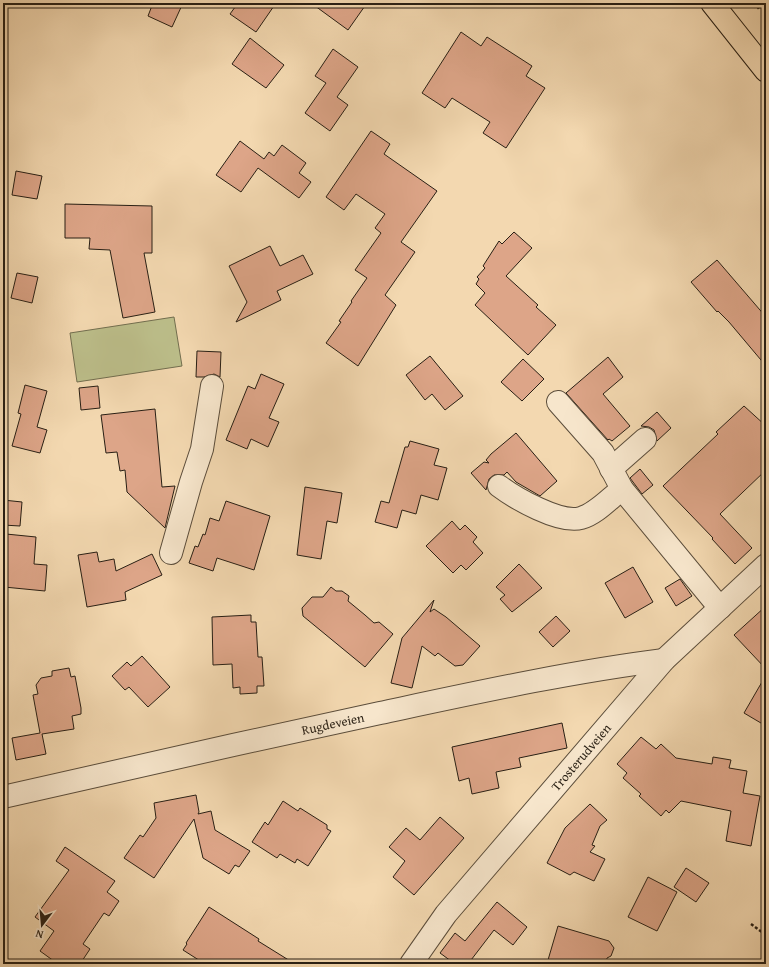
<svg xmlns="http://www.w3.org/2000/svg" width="769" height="967" font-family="'Gentium Book Plus',serif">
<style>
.green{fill:#bcbe8a;stroke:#726e4f}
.building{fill:#dda588;stroke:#281f14}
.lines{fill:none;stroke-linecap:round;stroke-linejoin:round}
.minor-casing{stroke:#5b4d3b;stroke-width:24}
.major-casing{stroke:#281f14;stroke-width:24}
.path{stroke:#281f14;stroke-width:2.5;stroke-dasharray:3 2;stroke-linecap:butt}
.minor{stroke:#f7e6cc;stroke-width:22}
.major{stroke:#f3d8b0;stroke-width:22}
.rail{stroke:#281f14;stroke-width:3;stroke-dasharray:7 7;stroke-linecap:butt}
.labels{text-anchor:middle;stroke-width:3.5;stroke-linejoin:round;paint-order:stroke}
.street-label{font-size:13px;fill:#281f14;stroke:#f7e6cc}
</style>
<rect width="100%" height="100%" fill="#f3d8b0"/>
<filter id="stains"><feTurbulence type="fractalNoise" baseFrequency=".005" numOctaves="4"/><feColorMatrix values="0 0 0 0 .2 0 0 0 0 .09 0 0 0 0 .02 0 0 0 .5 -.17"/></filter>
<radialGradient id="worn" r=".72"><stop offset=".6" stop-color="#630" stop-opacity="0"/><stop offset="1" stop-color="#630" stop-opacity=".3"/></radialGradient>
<path class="green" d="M 174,317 L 182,366 L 77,382 L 70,333 Z"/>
<g class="building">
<path d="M 153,3 L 183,3 L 172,27 L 148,16 Z"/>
<path d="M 238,3 L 276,3 L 256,32 L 230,14 Z"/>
<path d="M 311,3 L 367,3 L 348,30 Z"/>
<path d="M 461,32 L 481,46 L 487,37 L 532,66 L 526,76 L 545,88 L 506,148 L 483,133 L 490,122 L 452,98 L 445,108 L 422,93 Z"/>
<path d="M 250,38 L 284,65 L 266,88 L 232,64 Z"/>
<path d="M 333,49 L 358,67 L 337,97 L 348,105 L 330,131 L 305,113 L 326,83 L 315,76 Z"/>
<path d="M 371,131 L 390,144 L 384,154 L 437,191 L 401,242 L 415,252 L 385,295 L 396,305 L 358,366 L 326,343 L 341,322 L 339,321 L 352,302 L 351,301 L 367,278 L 355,270 L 381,233 L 375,228 L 385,214 L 356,194 L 344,210 L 326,197 Z"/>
<path d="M 240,141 L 264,159 L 269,152 L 274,156 L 282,145 L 306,163 L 299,173 L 311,182 L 299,198 L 258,168 L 241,192 L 216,175 Z"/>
<path d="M 16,171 L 42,176 L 37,199 L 12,195 Z"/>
<path d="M 65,204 L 152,206 L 152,253 L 144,253 L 155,312 L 123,318 L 110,250 L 89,249 L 90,238 L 65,238 Z"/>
<path d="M 514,232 L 532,248 L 506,276 L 538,305 L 536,307 L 556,325 L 528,355 L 475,305 L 485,293 L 476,284 L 479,279 L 477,277 L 485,268 L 483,266 L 499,241 L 502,244 Z"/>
<path d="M 270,246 L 280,266 L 303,255 L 313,274 L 277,291 L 281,300 L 236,322 L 247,302 L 229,266 Z"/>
<path d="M 717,260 L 766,317 L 766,366 L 729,322 L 718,311 L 717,312 L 691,282 Z"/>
<path d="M 17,273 L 38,277 L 32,303 L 11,298 Z"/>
<path d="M 197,351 L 221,352 L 220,377 L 214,374 L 204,377 L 196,377 Z"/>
<path d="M 430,356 L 463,396 L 445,410 L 432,394 L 425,400 L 406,375 Z"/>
<path d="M 608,357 L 623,377 L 603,394 L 630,426 L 612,441 L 609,439 L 608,440 L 566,393 Z"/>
<path d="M 523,359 L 544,379 L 522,401 L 501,382 Z"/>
<path d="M 261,374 L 284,384 L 269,418 L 279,422 L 268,447 L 251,439 L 247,449 L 226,440 L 248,386 L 255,389 Z"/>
<path d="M 25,385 L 47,391 L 37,427 L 47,430 L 40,453 L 12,446 L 21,414 L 18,413 Z"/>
<path d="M 98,386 L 100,408 L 81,410 L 79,388 Z"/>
<path d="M 744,406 L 766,426 L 766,470 L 720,514 L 752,548 L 735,564 L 712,539 L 713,538 L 663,486 L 718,434 L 716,432 Z"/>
<path d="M 155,409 L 162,487 L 175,486 L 165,528 L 127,492 L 125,470 L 120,471 L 117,452 L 106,453 L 101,415 Z"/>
<path d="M 657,412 L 671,428 L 657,441 L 654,430 L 649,427 L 641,426 Z"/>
<path d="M 516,433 L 557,481 L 540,496 L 516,482 L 507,472 L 504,475 L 494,475 L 489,479 L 486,490 L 471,473 L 484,462 L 489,463 L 486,460 L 491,454 Z"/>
<path d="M 410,441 L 439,449 L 434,465 L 447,468 L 438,500 L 421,495 L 416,514 L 402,510 L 397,528 L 375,522 L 381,501 L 389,503 L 405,447 L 408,447 Z"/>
<path d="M 640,469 L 653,485 L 642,494 L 630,478 Z"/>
<path d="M 305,487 L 342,493 L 337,523 L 327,521 L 321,559 L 297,555 Z"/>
<path d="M 3,500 L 22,502 L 20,526 L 3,525 Z"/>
<path d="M 226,501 L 270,516 L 254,570 L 217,558 L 213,571 L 189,563 L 195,546 L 198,547 L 203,534 L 205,535 L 210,518 L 219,521 Z"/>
<path d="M 452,521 L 460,530 L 465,525 L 477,537 L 473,542 L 483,553 L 466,570 L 461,565 L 453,573 L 426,546 Z"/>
<path d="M 6,534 L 36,537 L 34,564 L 47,565 L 45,591 L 4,587 L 6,565 L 3,565 Z"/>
<path d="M 97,552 L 99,562 L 114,559 L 116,571 L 152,554 L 162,575 L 125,592 L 126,600 L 87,607 L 78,555 Z"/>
<path d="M 519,564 L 542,588 L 512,612 L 500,599 L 505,595 L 496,587 Z"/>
<path d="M 633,567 L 653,602 L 625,618 L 605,583 Z"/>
<path d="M 680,579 L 692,596 L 676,606 L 665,588 Z"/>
<path d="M 331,587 L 336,591 L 342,591 L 349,596 L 348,601 L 365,615 L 374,623 L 379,622 L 393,634 L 365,667 L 303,616 L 302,608 L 312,597 L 323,597 Z"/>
<path d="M 434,600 L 430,612 L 434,609 L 446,617 L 480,646 L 463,665 L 455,666 L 438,653 L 435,656 L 422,646 L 412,688 L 391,683 L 402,638 Z"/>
<path d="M 766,606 L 766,669 L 734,635 Z"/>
<path d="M 251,615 L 251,622 L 256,622 L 258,657 L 262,657 L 264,686 L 257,686 L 257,693 L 240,694 L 240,687 L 233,688 L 232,664 L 213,665 L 212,617 Z"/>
<path d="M 556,616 L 570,631 L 553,647 L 539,632 Z"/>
<path d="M 142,656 L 170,687 L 148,707 L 129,687 L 125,690 L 112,676 L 127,662 L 131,666 Z"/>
<path d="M 69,668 L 71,677 L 75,676 L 81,708 L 81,714 L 72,716 L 74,729 L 42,734 L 46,754 L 16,760 L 12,738 L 40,733 L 33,695 L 38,694 L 36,685 L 41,678 L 52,676 L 52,671 Z"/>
<path d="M 766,675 L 766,726 L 744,713 Z"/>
<path d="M 562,723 L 567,748 L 519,758 L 521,767 L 496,772 L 499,788 L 472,794 L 469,778 L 459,781 L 452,747 Z"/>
<path d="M 641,737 L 656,749 L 661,744 L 676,758 L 712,764 L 713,757 L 731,760 L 729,768 L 747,771 L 743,793 L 760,796 L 751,846 L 726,841 L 731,811 L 681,801 L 669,813 L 666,810 L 661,816 L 639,796 L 641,794 L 623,778 L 627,773 L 617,764 Z"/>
<path d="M 196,795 L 199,812 L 198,814 L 211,811 L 215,830 L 250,851 L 239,867 L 235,865 L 229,874 L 203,858 L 194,819 L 154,878 L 124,858 L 140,835 L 143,837 L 156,818 L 154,803 Z"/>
<path d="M 283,801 L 298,811 L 300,808 L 327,825 L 327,829 L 331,831 L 308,866 L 297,859 L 295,863 L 280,854 L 277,858 L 252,842 L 265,822 L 268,825 Z"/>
<path d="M 590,804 L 607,820 L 600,826 L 592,845 L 595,846 L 590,852 L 605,859 L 594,881 L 574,872 L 570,875 L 547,863 L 565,828 Z"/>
<path d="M 440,817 L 464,838 L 414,895 L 393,877 L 405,861 L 389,847 L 406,828 L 420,840 Z"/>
<path d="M 65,847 L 115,881 L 107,892 L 119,901 L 109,916 L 104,913 L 83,944 L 90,949 L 80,964 L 58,964 L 40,951 L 54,931 L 35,917 L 69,870 L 56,861 Z"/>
<path d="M 686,868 L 709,883 L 696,902 L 674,887 Z"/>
<path d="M 648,877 L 677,892 L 657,931 L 628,917 Z"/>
<path d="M 497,902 L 527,927 L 513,945 L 494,930 L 468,964 L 455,964 L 440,953 L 455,933 L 465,941 Z"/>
<path d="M 209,907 L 259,939 L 258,941 L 295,964 L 205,964 L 183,950 L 187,944 L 186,943 Z"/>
<path d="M 558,926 L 609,941 L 614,948 L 611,956 L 607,958 L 606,964 L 563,964 L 548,960 Z"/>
</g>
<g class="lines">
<g class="minor-casing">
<g id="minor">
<path d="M 558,402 L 603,453 L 622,489 L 720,608"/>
<path d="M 611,469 L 645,439"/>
<path d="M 499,486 C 515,498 560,524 581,518 C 596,514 610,498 622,489"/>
<path d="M 171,553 L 191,482 L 202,449 L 212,386"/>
<path id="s1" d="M 3,797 C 129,768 254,740 380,713 C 474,693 569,672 664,660"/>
<path id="s2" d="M 411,964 L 446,914 L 664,660 L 766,565"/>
</g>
</g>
<g class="major-casing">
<path id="major" d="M 712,3 L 766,71"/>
</g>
<path class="path" d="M 751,924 L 766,935"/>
<use href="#minor" class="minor"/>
<use href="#major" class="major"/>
<path class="rail" d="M 755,3 L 766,18"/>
</g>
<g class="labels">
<g class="street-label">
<text dy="5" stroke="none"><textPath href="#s1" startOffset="338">Rugdeveien</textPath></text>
<text dy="5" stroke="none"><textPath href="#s2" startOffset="268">Trosterudveien</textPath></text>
</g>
</g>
<rect width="769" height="967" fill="none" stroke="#f3d8b0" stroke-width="16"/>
<rect x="4" y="4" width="761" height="959" fill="none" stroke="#281f14" stroke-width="2"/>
<rect x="8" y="8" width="753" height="951" fill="none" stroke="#281f14"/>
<g transform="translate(42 925) rotate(196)" stroke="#f7e6cc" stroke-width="3" paint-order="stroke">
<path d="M0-3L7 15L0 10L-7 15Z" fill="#281f14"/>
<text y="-6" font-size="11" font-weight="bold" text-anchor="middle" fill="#281f14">N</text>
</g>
<rect width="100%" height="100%" filter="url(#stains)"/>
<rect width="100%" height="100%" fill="url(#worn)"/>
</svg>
